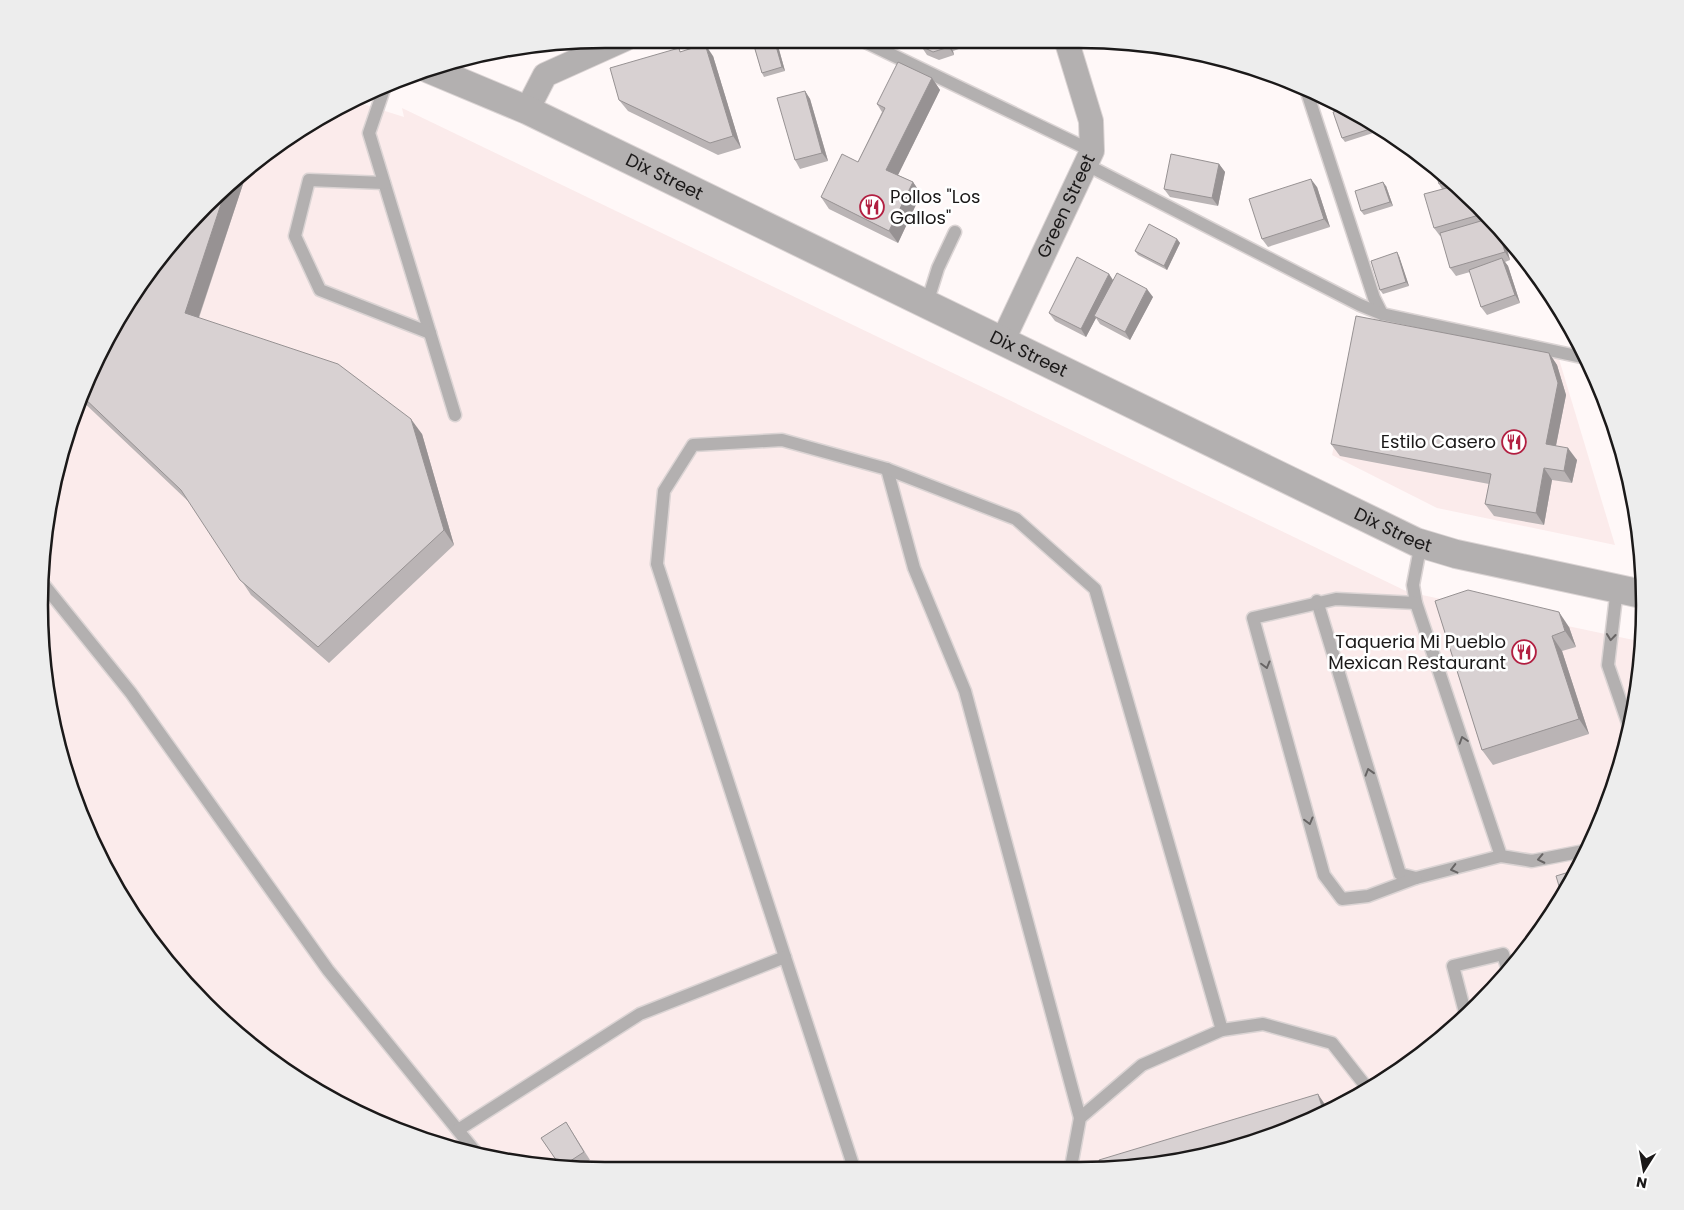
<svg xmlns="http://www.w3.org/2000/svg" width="1684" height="1210" font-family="Poppins,sans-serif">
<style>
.built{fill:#fbebeb}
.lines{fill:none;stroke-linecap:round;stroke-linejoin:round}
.service-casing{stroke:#dbd4d4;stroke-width:15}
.minor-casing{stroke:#dbd4d4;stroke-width:26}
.tertiary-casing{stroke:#dbd4d4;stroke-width:30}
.service{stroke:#b3b0b0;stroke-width:12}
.minor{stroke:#b3b0b0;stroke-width:24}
.tertiary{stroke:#b3b0b0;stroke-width:28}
.wall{fill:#bab4b5}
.shaded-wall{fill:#979293}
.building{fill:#d8d1d2;stroke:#979293}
.oneway{stroke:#676464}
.labels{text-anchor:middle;stroke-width:5;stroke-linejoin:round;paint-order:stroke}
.street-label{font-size:18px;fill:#1b1919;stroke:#fff}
.poi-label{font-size:18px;fill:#1b1919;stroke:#fff;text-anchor:end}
.rim{fill:none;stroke:#1b1919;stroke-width:2.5}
</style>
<rect width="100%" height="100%" fill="#fff8f8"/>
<g class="built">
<path d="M 350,100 L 404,117 L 402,108 L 1408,592 L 1643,642 L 1626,752 L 1587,856 L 1528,950 L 1452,1031 L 1393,1076 L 1296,1128 L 1153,1166 L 568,1170 L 459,1152 L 355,1113 L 260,1054 L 179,978 L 115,888 L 82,822 L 44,679 L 44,531 L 69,423 L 97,355 L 179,232 L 291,134 Z"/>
<path d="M 1362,319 L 1559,359 L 1615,545 L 1437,508 L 1332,455 Z"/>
</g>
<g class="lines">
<g class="service-casing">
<g id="service">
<path d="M 859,39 L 1092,151"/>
<path d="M 385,86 L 369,133 L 455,415"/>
<path d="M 1305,86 L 1374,298 L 1382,314"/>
<path d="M 1087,165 L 1360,305 L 1382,314 L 1586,358"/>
<path d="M 384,183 L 309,180 L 295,236 L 320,290 L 430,333"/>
<path d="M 927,303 L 938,268 L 955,232"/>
<path d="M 887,469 L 914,568 L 965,691 L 1080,1118"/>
<path d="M 1421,543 L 1413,585 L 1416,603 L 1501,856 L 1532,861 L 1589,850"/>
<path d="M 44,585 L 131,693 L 328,970 L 478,1155"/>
<path d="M 1617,588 L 1608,665 L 1630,729"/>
<path d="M 1317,601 L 1400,874 L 1416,878 L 1501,856"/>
<path d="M 1416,878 L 1368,896 L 1342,899 L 1324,875 L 1253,618 L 1336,599 L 1416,603"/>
<path d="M 785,957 L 657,564 L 664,491 L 693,445 L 782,440 L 887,469 L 1016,519 L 1095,589 L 1222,1030"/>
<path d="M 1466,1016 L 1453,966 L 1503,954 L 1508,971"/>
<path d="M 458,1130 L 640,1014 L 785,957 L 854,1168"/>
<path d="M 1071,1167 L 1080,1118 L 1142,1065 L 1222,1030 L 1263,1024 L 1332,1043 L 1368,1089"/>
</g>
</g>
<g class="minor-casing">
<g id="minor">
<path d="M 527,110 L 545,75 L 625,39"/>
<path id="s1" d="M 1003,340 L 1092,151 L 1091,121 L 1066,39"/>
</g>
</g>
<g class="tertiary-casing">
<g id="tertiary">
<path id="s2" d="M 429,69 L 527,110 L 1416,542 L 1456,554 L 1642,594"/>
</g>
</g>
<use href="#service" class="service"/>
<use href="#minor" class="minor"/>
<use href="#tertiary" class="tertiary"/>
</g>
<g class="wall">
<path d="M 752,39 L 776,39 L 785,71 L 764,77 L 762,73 Z"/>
<path d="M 919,39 L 988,39 L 953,51 L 954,55 L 939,60 L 927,55 L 921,46 Z"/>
<path d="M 681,51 L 713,56 L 741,148 L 718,155 L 628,111 L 619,100 Z"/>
<path d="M 932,78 L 940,90 L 898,175 L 913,182 L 921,194 L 898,243 L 829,209 L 821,197 L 858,162 L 882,112 L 877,104 Z"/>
<path d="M 805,91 L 810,99 L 828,161 L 800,169 L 795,160 Z"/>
<path d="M 1362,115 L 1373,133 L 1345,142 L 1342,138 Z"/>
<path d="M 1408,147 L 1423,158 L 1415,160 L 1410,152 Z"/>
<path d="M 1219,164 L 1225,172 L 1218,206 L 1170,197 L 1164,189 Z"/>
<path d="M 247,172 L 199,318 L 422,434 L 454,545 L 329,663 L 251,595 L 190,503 L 79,398 L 97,355 L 179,232 Z"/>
<path d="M 1452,179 L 1501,228 L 1510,260 L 1505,262 L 1508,266 L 1520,303 L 1487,315 L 1481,307 L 1470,272 L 1456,276 L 1450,268 L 1441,236 L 1440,236 L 1434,228 L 1442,189 L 1439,184 Z"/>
<path d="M 1386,186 L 1393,206 L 1364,215 L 1361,211 Z"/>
<path d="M 1317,187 L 1330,227 L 1268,247 L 1262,239 Z"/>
<path d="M 1177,239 L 1180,243 L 1167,270 L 1138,255 L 1135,251 Z"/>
<path d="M 1399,256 L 1409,286 L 1383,294 L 1380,290 Z"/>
<path d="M 1109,274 L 1113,280 L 1153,297 L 1130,340 L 1100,324 L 1096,318 L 1086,337 L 1055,321 L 1049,313 Z"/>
<path d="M 1549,353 L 1557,365 L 1566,395 L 1556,446 L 1577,460 L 1572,483 L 1552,480 L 1544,525 L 1494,516 L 1485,504 L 1489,484 L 1340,456 L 1331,444 Z"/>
<path d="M 1435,601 L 1569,627 L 1576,647 L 1562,651 L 1589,734 L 1493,765 L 1482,750 Z"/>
<path d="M 566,1122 L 590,1160 L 575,1170 L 562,1169 L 541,1138 Z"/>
</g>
<g class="shaded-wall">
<path d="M 774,39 L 776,39 L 785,71 L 782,67 Z"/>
<path d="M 947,42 L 953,51 L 954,55 L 949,47 Z"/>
<path d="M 705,44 L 713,56 L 741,148 L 733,136 Z"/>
<path d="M 932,78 L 940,90 L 895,181 L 886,170 Z"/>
<path d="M 805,91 L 810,99 L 828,161 L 822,153 Z"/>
<path d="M 1366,118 L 1368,119 L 1373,133 L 1370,129 Z"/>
<path d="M 1219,164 L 1225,172 L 1218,206 L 1212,198 Z"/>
<path d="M 247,172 L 195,328 L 185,313 L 225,192 Z"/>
<path d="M 1311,179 L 1317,187 L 1330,227 L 1324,219 Z"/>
<path d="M 913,182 L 921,194 L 898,243 L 889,231 Z"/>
<path d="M 1383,182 L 1386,186 L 1393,206 L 1390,202 Z"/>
<path d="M 1496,223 L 1501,228 L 1510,260 L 1505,252 Z"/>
<path d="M 1177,239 L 1180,243 L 1167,270 L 1164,266 Z"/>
<path d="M 1397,252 L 1399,256 L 1409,286 L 1406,282 Z"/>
<path d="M 1502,258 L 1508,266 L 1520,303 L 1515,295 Z"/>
<path d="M 1109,274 L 1114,282 L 1094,316 L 1096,318 L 1086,337 L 1081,329 Z"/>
<path d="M 1147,289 L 1153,297 L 1130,340 L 1125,332 Z"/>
<path d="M 1549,353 L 1557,365 L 1566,395 L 1554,455 L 1546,444 Z"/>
<path d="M 411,419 L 422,434 L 454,545 L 444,530 Z"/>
<path d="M 1568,448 L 1577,460 L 1572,483 L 1564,471 Z"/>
<path d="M 1544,468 L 1552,480 L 1544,525 L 1536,513 Z"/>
<path d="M 1559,612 L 1569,627 L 1576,647 L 1565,631 Z"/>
<path d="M 1552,636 L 1562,651 L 1589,734 L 1579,719 Z"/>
<path d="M 1318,1094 L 1328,1109 L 1329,1110 L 1324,1113 Z"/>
</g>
<g class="building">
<path d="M 752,39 L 774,39 L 782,67 L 762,73 Z"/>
<path d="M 919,39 L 958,39 L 947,42 L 949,47 L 933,52 L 921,46 Z"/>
<path d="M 705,44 L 733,136 L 710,143 L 619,100 L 610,68 L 679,48 L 680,52 Z"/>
<path d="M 898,62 L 932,78 L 886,170 L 913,182 L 889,231 L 821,197 L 842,154 L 858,162 L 885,108 L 877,104 Z"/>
<path d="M 805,91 L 822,153 L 795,160 L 777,98 Z"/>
<path d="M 1348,108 L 1362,115 L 1366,118 L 1370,129 L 1342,138 L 1333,112 Z"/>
<path d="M 1408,147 L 1413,151 L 1410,152 Z"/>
<path d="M 1171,154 L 1219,164 L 1212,198 L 1164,189 Z"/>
<path d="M 1434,166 L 1452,179 L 1453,180 L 1439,184 Z"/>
<path d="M 1311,179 L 1324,219 L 1262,239 L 1249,199 Z"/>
<path d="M 1383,182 L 1390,202 L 1361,211 L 1355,191 Z"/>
<path d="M 1458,185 L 1486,213 L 1434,228 L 1424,194 Z"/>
<path d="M 225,192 L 185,313 L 338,364 L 411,419 L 444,530 L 318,647 L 240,580 L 181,490 L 81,395 L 97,355 L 179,232 Z"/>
<path d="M 1491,218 L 1496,223 L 1505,252 L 1450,268 L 1440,233 Z"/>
<path d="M 1149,224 L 1177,239 L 1164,266 L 1135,251 Z"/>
<path d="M 1397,252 L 1406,282 L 1380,290 L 1371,261 Z"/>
<path d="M 1077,257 L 1109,274 L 1081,329 L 1049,313 Z"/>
<path d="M 1502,258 L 1515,295 L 1481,307 L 1469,270 Z"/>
<path d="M 1117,273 L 1147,289 L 1125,332 L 1094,316 Z"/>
<path d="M 1356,316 L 1549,353 L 1558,383 L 1546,444 L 1568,448 L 1564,471 L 1544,468 L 1536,513 L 1485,504 L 1491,474 L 1331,444 Z"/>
<path d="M 1468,590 L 1559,612 L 1565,631 L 1552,636 L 1579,719 L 1482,750 L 1435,601 Z"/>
<path d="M 1579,869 L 1562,896 L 1556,876 Z"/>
<path d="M 1541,930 L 1535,938 L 1533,932 Z"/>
<path d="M 1318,1094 L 1324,1113 L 1296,1128 L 1153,1166 L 1101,1167 L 1099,1160 Z"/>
<path d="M 566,1122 L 584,1152 L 561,1167 L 541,1138 Z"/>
</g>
<defs><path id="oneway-chevron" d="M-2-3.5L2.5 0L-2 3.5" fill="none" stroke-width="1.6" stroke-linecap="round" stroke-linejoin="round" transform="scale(1.25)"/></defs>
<g class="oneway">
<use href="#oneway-chevron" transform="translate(1611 637) rotate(96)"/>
<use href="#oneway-chevron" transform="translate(1266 665) rotate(75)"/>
<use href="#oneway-chevron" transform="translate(1463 740) rotate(-108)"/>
<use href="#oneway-chevron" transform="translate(1369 772) rotate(-107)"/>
<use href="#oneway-chevron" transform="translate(1309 821) rotate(75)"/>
<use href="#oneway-chevron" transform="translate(1541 859) rotate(168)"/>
<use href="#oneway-chevron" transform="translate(1454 869) rotate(166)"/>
</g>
<defs>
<g id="restaurant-ring" transform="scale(1.25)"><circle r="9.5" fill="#fff" stroke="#b21f41" stroke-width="1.5"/><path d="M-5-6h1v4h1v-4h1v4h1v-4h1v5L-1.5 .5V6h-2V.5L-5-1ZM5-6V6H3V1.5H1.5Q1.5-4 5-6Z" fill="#b21f41"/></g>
</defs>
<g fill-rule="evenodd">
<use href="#restaurant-ring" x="872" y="207"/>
<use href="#restaurant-ring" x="1514" y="442"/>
<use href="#restaurant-ring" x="1524" y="652"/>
</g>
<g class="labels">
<g class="street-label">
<text dy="6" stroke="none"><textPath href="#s2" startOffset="259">Dix Street</textPath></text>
<text dy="6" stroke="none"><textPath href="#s1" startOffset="148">Green Street</textPath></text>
<text dy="6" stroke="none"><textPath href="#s2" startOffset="664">Dix Street</textPath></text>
<text dy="6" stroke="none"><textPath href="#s2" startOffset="1069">Dix Street</textPath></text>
</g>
<g class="poi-label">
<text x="890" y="203" text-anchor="start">Pollos "Los<tspan x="890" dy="21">Gallos"</tspan></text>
<text x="1496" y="448">Estilo Casero</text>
<text x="1506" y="648">Taqueria Mi Pueblo<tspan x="1506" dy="21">Mexican Restaurant</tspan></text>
</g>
</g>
<path d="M0 0H1684V1210H0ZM605 48H1079A557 557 0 0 1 1636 605V605A557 557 0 0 1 1079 1162H605A557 557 0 0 1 48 605V605A557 557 0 0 1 605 48Z" fill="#ededed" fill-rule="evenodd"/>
<path class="rim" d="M605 48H1079A557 557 0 0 1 1636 605V605A557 557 0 0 1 1079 1162H605A557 557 0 0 1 48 605V605A557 557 0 0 1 605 48Z"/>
<g transform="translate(1644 1170) rotate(191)" stroke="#ffffff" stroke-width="4" paint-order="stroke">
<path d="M0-4L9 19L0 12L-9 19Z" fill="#1b1919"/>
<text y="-8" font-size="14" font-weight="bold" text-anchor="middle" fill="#1b1919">N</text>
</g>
</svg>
